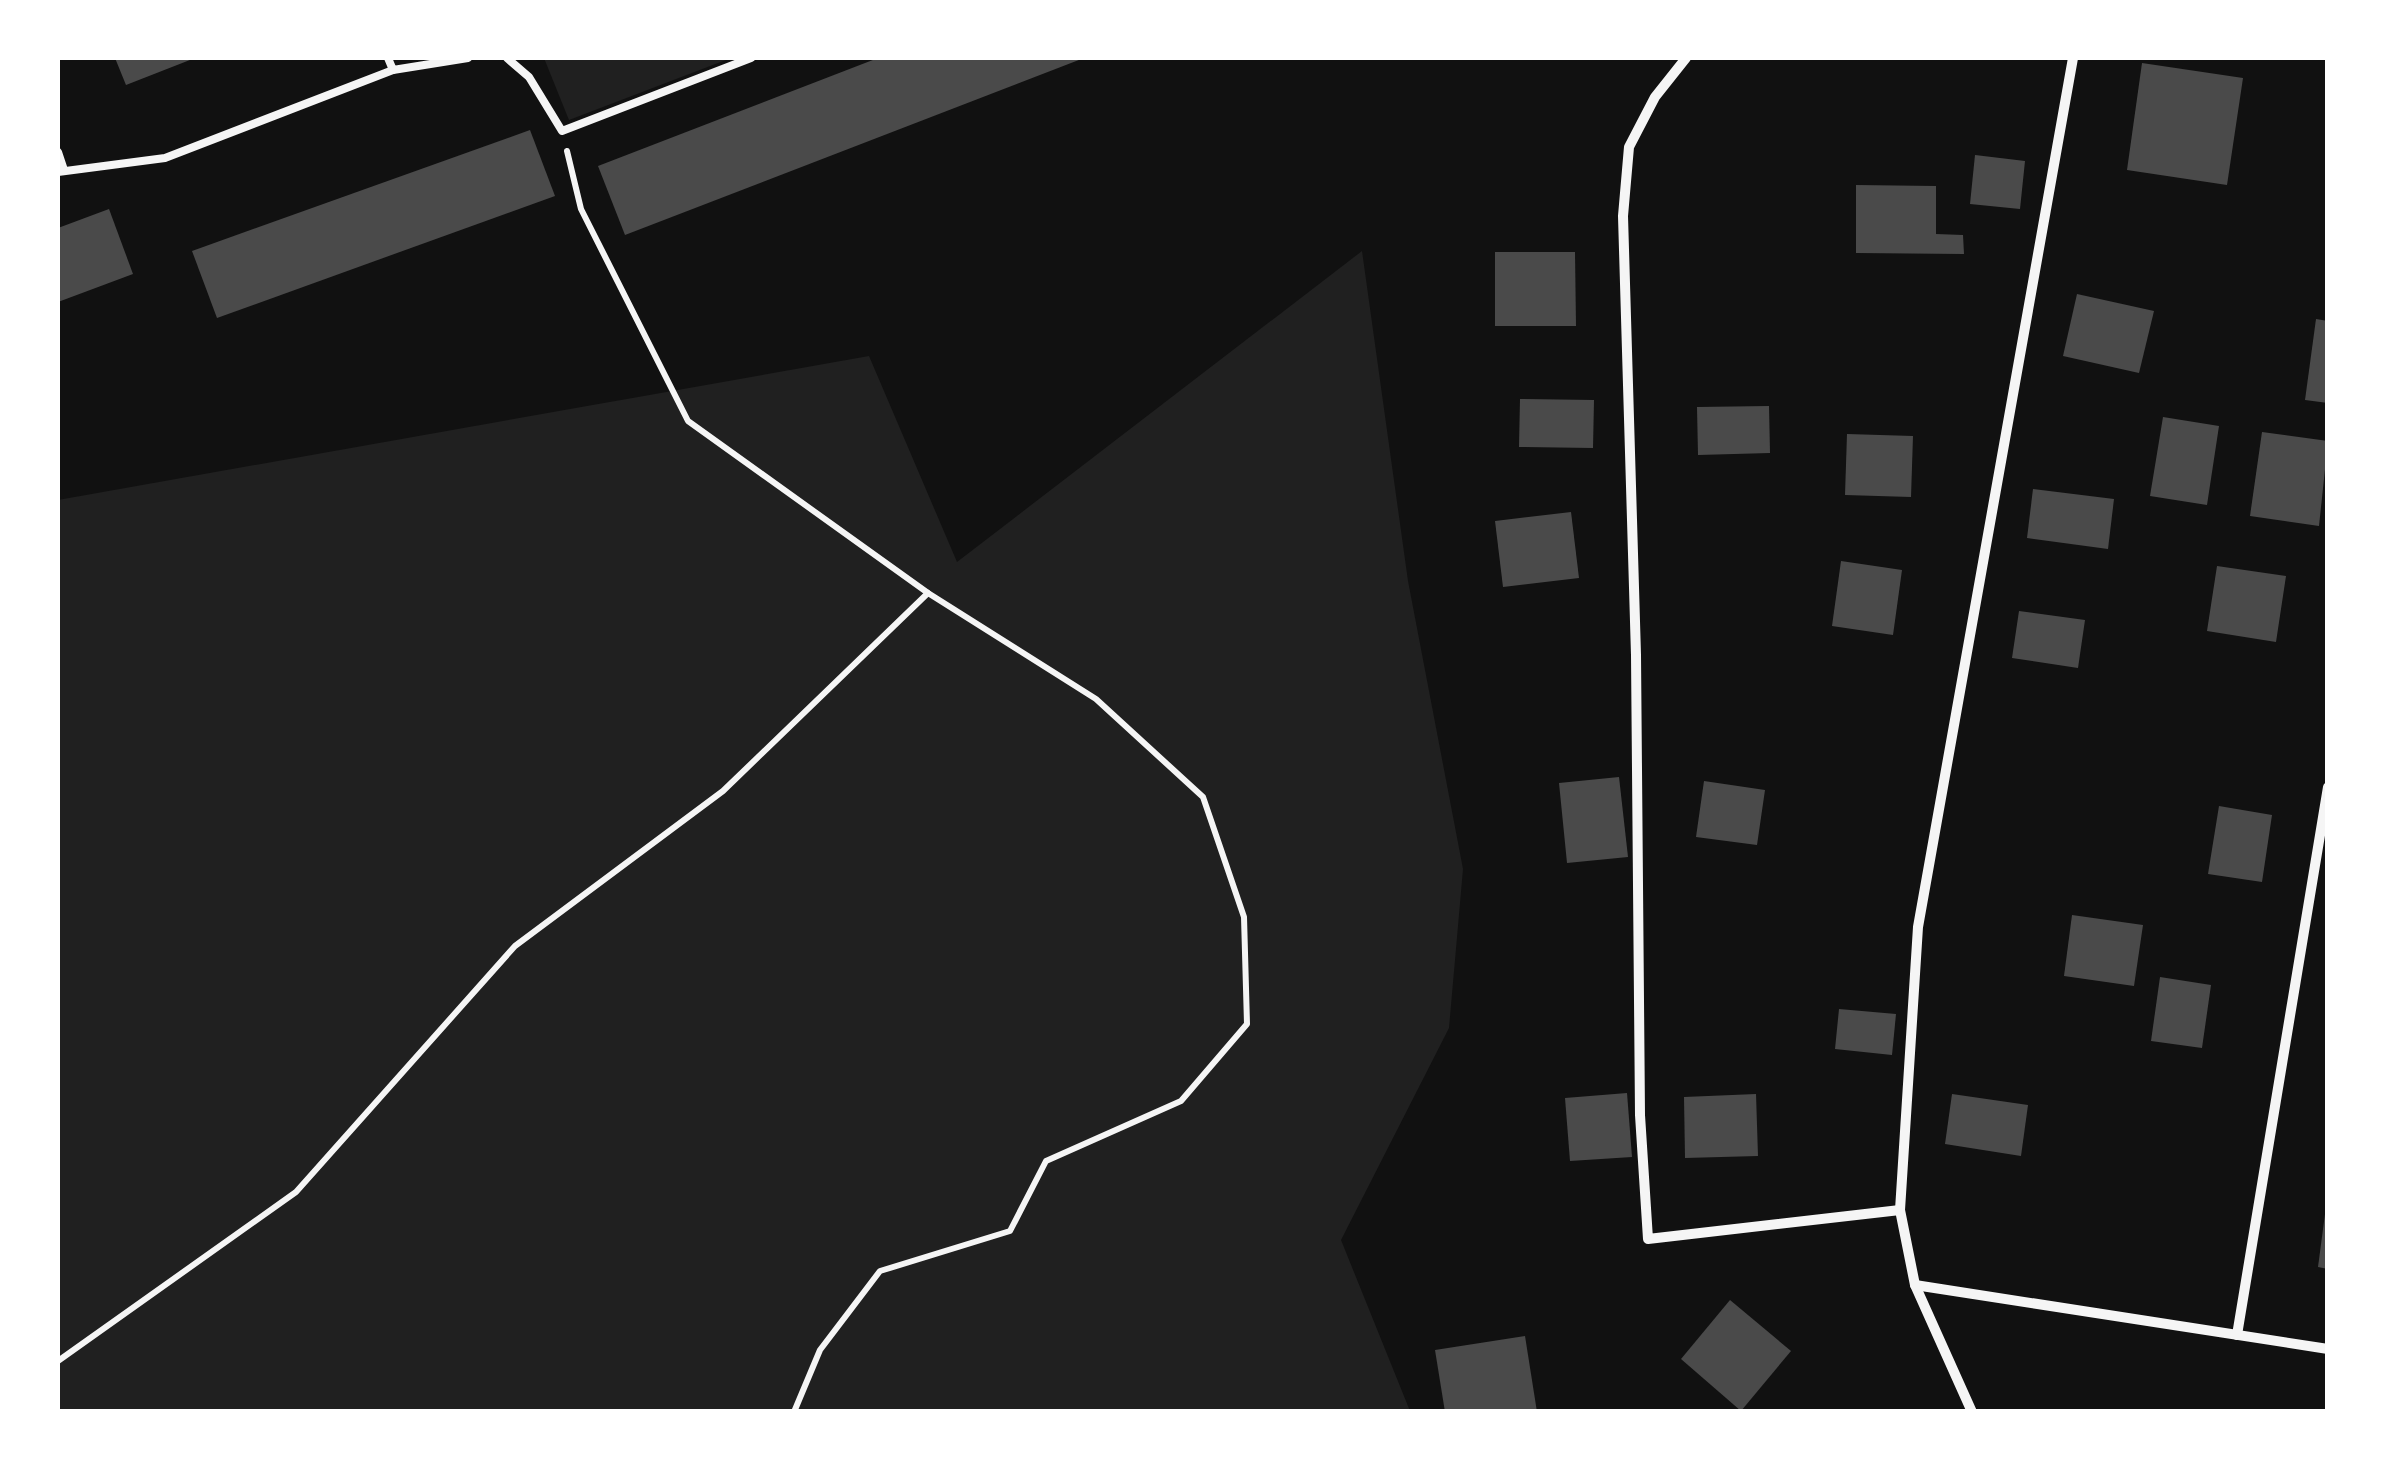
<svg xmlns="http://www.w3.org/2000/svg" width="2385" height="1469" font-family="Inter,sans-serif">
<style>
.green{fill:#202020}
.building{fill:#4a4a4a}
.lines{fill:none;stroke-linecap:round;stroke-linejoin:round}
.path{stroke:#f5f5f5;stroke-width:6}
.service{stroke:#f5f5f5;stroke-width:8}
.minor{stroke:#f5f5f5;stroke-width:10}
</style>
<rect width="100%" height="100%" fill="#111"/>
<g class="green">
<path d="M 544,58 L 731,58 L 569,120 Z"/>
<path d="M 1362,251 L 1408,581 L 1463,869 L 1449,1028 L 1341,1240 L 1410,1411 L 58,1412 L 58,500 L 869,356 L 957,562 Z"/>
</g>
<g class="building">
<path d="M 115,58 L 195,58 L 126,85 Z"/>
<path d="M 878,58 L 1084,58 L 625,235 L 598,166 Z"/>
<path d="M 2142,63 L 2243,78 L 2227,185 L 2127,170 Z"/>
<path d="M 530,130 L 555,196 L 217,318 L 192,251 Z"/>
<path d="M 1975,155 L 2025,161 L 2020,209 L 1970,204 Z"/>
<path d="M 1856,185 L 1936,186 L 1936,234 L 1963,235 L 1964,254 L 1856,253 Z"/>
<path d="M 109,209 L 133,274 L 58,302 L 58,228 Z"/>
<path d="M 1495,252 L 1575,252 L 1576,326 L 1495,326 Z"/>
<path d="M 2077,294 L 2154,311 L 2139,373 L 2063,356 Z"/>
<path d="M 2316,319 L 2328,321 L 2328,403 L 2305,400 Z"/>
<path d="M 1520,399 L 1594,400 L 1593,448 L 1519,447 Z"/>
<path d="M 1769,406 L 1770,453 L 1698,455 L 1697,407 Z"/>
<path d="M 2163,417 L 2219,426 L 2207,505 L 2150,496 Z"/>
<path d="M 2262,432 L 2328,441 L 2319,526 L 2250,516 Z"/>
<path d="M 1847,434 L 1913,436 L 1911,497 L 1845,495 Z"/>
<path d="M 2033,489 L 2114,499 L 2108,549 L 2027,538 Z"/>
<path d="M 1571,512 L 1579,578 L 1503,587 L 1495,521 Z"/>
<path d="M 1841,561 L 1902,570 L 1893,635 L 1832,626 Z"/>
<path d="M 2217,566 L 2286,576 L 2276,642 L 2207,631 Z"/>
<path d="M 2019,611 L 2085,620 L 2078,668 L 2012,658 Z"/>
<path d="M 1619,777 L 1628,857 L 1567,863 L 1559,783 Z"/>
<path d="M 1704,781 L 1765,790 L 1757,845 L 1696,837 Z"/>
<path d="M 2219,806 L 2272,815 L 2262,882 L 2208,874 Z"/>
<path d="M 2072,915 L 2143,925 L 2134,986 L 2064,976 Z"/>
<path d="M 2160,977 L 2211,985 L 2202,1048 L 2151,1041 Z"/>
<path d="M 1839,1009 L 1896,1014 L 1892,1055 L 1835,1049 Z"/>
<path d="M 1627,1093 L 1632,1157 L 1570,1161 L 1565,1098 Z"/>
<path d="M 1756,1094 L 1758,1156 L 1685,1158 L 1684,1097 Z"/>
<path d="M 1952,1094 L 2028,1105 L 2021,1156 L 1945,1144 Z"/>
<path d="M 2325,1214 L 2328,1214 L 2328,1269 L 2318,1267 Z"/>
<path d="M 1730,1300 L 1791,1351 L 1741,1411 L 1681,1359 Z"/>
<path d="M 1525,1336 L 1537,1412 L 1445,1412 L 1435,1350 Z"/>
</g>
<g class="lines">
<g class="path">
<path d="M 567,151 L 581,209 L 688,421 L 928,593 L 1096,699 L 1203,797 L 1244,917 L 1247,1024 L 1181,1101 L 1046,1161 L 1010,1231 L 880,1271 L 820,1350 L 794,1412"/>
<path d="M 58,1361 L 296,1192 L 515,946 L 723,791 L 928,593"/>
</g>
<g class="service">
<path d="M 388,58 L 393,70 L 468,58"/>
<path d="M 507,58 L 529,77 L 562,131 L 751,58"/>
<path d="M 58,152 L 64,170"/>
<path d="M 58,172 L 165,158 L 393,70"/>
</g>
<g class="minor">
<path d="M 1686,58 L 1655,97 L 1629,147 L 1623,216 L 1636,655 L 1640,1115 L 1648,1239 L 1900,1210"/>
<path d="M 1915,1285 L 2328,1349"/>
<path d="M 2237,1335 L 2328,787"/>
<path d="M 1972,1412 L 1915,1285 L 1900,1210 L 1918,927 L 2073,58"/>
</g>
</g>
<rect width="2385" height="1469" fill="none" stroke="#ffffff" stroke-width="120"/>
</svg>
